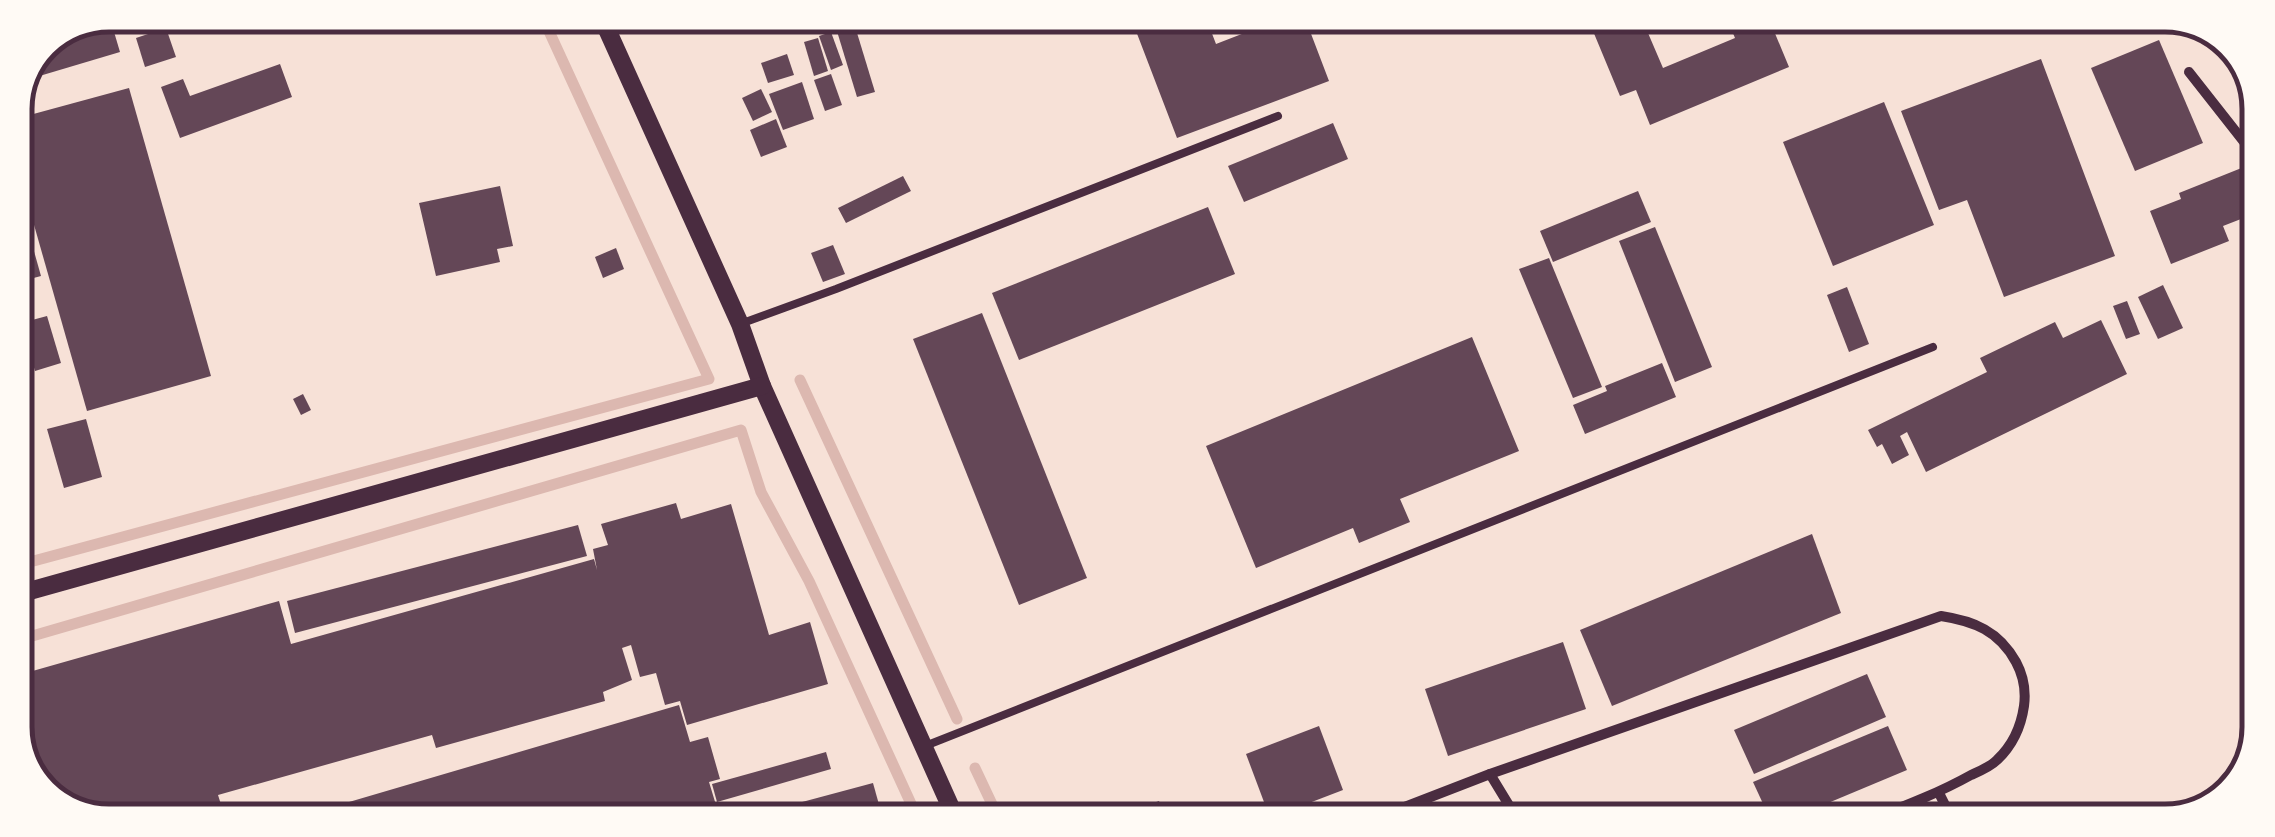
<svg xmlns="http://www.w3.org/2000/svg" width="2275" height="837" font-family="Signika,sans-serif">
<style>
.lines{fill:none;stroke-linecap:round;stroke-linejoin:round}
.stream{stroke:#dcb8b0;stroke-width:11}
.building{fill:#644757}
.service{stroke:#4a2c40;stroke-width:8}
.minor{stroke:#4a2c40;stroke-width:10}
.tertiary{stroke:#4a2c40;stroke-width:18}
.rim{fill:none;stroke:#4a2c40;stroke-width:5}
</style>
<rect width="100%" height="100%" fill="#f7e1d7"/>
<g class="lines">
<g class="stream">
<path d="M 800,380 L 957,719"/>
<path d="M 15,566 L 709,379 L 542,16"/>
<path d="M 15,641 L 741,430 L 761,492 L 809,581 L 918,819"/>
<path d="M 975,768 L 999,819"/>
</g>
</g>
<g class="building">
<path d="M 109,15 L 120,52 L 26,80 L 43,42 Z"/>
<path d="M 1131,18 L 1206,18 L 1216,44 L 1283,18 L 1305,18 L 1329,81 L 1177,138 Z"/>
<path d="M 1588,19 L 1642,19 L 1663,68 L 1735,38 L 1727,19 L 1769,19 L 1789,67 L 1650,125 L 1636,90 L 1620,96 Z"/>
<path d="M 854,23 L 875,92 L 857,97 L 836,28 Z"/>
<path d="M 166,28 L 176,57 L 145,67 L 136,38 Z"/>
<path d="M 831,32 L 843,65 L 831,70 L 819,36 Z"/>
<path d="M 818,38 L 828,71 L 814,76 L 804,42 Z"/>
<path d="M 2159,40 L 2203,143 L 2135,171 L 2091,68 Z"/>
<path d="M 787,54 L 794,75 L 768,83 L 761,63 Z"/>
<path d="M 2041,59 L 2115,256 L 2004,297 L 1967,200 L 1939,210 L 1901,111 Z"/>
<path d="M 280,64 L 292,97 L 180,138 L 161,87 L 183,79 L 190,96 Z"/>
<path d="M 831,74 L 842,105 L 825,111 L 814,80 Z"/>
<path d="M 802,82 L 814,119 L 783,130 L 769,94 Z"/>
<path d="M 129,88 L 211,376 L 87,411 L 15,158 L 15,119 Z"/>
<path d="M 761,89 L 772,112 L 753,121 L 742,98 Z"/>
<path d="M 1884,102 L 1934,225 L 1833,266 L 1783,142 Z"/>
<path d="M 776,119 L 787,147 L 761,157 L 750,130 Z"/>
<path d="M 1333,123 L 1348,159 L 1244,202 L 1228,166 Z"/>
<path d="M 2249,165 L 2259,190 L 2259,212 L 2223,226 L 2229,241 L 2171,264 L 2150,211 L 2181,199 L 2179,193 Z"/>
<path d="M 903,176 L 911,191 L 846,223 L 838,208 Z"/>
<path d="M 15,184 L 41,276 L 15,283 Z"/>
<path d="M 500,186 L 513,246 L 497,249 L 500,262 L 436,276 L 419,203 Z"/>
<path d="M 1638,191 L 1651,222 L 1553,262 L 1540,231 Z"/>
<path d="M 1208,207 L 1235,274 L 1019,360 L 992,293 Z"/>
<path d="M 1655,227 L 1712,367 L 1675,382 L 1619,241 Z"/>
<path d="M 833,245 L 845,274 L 823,282 L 811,253 Z"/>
<path d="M 616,248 L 624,269 L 603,278 L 595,257 Z"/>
<path d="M 1549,258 L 1602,387 L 1573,398 L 1519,269 Z"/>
<path d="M 2163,285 L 2183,328 L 2158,339 L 2138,297 Z"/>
<path d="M 1847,287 L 1869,344 L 1849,352 L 1827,295 Z"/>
<path d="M 2127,301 L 2140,334 L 2126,339 L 2113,306 Z"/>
<path d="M 982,313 L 1087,578 L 1019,605 L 913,339 Z"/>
<path d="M 47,316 L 61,363 L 35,371 L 21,323 Z"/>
<path d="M 2101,320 L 2127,374 L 1926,472 L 1907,432 L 1900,436 L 1909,455 L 1892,464 L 1882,444 L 1877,447 L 1868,430 L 1987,372 L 1980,358 L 2055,322 L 2063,338 Z"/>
<path d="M 1472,337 L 1519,451 L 1400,499 L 1410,522 L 1359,543 L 1353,528 L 1256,568 L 1206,446 Z"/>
<path d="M 1662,363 L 1676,397 L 1585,434 L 1573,405 L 1607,391 L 1605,386 Z"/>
<path d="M 303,394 L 311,410 L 301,415 L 293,399 Z"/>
<path d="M 86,419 L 102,477 L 64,488 L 47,429 Z"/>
<path d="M 676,503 L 681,519 L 731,504 L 769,635 L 810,622 L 828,684 L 687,725 L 680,701 L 665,705 L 656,673 L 640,677 L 631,645 L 622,648 L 632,680 L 603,692 L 605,701 L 436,748 L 432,735 L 218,795 L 225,817 L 79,817 L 35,785 L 15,734 L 15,676 L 279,601 L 291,644 L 594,559 L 597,570 L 593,549 L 608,545 L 601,524 Z"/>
<path d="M 578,525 L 587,556 L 295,633 L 287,601 Z"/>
<path d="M 1812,534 L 1841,613 L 1612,706 L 1580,630 Z"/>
<path d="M 1563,642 L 1586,709 L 1448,756 L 1425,689 Z"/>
<path d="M 1867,674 L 1886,717 L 1754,774 L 1734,730 Z"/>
<path d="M 679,705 L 690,742 L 708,737 L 720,779 L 709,782 L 716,805 L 709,808 L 711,815 L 698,818 L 298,817 Z"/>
<path d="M 1319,726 L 1343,790 L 1270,818 L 1246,754 Z"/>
<path d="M 1888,726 L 1907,770 L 1785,821 L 1771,821 L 1753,782 Z"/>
<path d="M 826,752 L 831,769 L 717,802 L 712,784 Z"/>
<path d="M 873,783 L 883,819 L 746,818 L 746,817 Z"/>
<path d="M 1159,801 L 1166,819 L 1117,819 L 1115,814 L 1137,805 L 1139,808 Z"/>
</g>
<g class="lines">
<g class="service">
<path d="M 740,324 L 836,289 L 1278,116"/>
<path d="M 925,746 L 1933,347"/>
</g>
<g class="minor">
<path d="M 2189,72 L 2259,161"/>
<path d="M 1490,774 L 1518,820"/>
<path d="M 1939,793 L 1953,821"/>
<path d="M 1371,820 L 1490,774 L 1941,616 C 1974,621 1999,631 2016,662 C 2023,675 2026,691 2024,706 C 2021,727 2013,745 1997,760 C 1990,767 1980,771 1971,775 C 1937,794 1902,807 1866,821"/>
</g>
<g class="tertiary">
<path d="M 601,16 L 740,324 L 762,386 L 956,819"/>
<path d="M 15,595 L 762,386"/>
</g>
</g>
<path d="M0 0H2275V837H0ZM109 32H2165A77 77 0 0 1 2242 109V727A77 77 0 0 1 2165 804H109A77 77 0 0 1 32 727V109A77 77 0 0 1 109 32Z" fill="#fffaf5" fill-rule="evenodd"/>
<path class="rim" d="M109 32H2165A77 77 0 0 1 2242 109V727A77 77 0 0 1 2165 804H109A77 77 0 0 1 32 727V109A77 77 0 0 1 109 32Z"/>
</svg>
